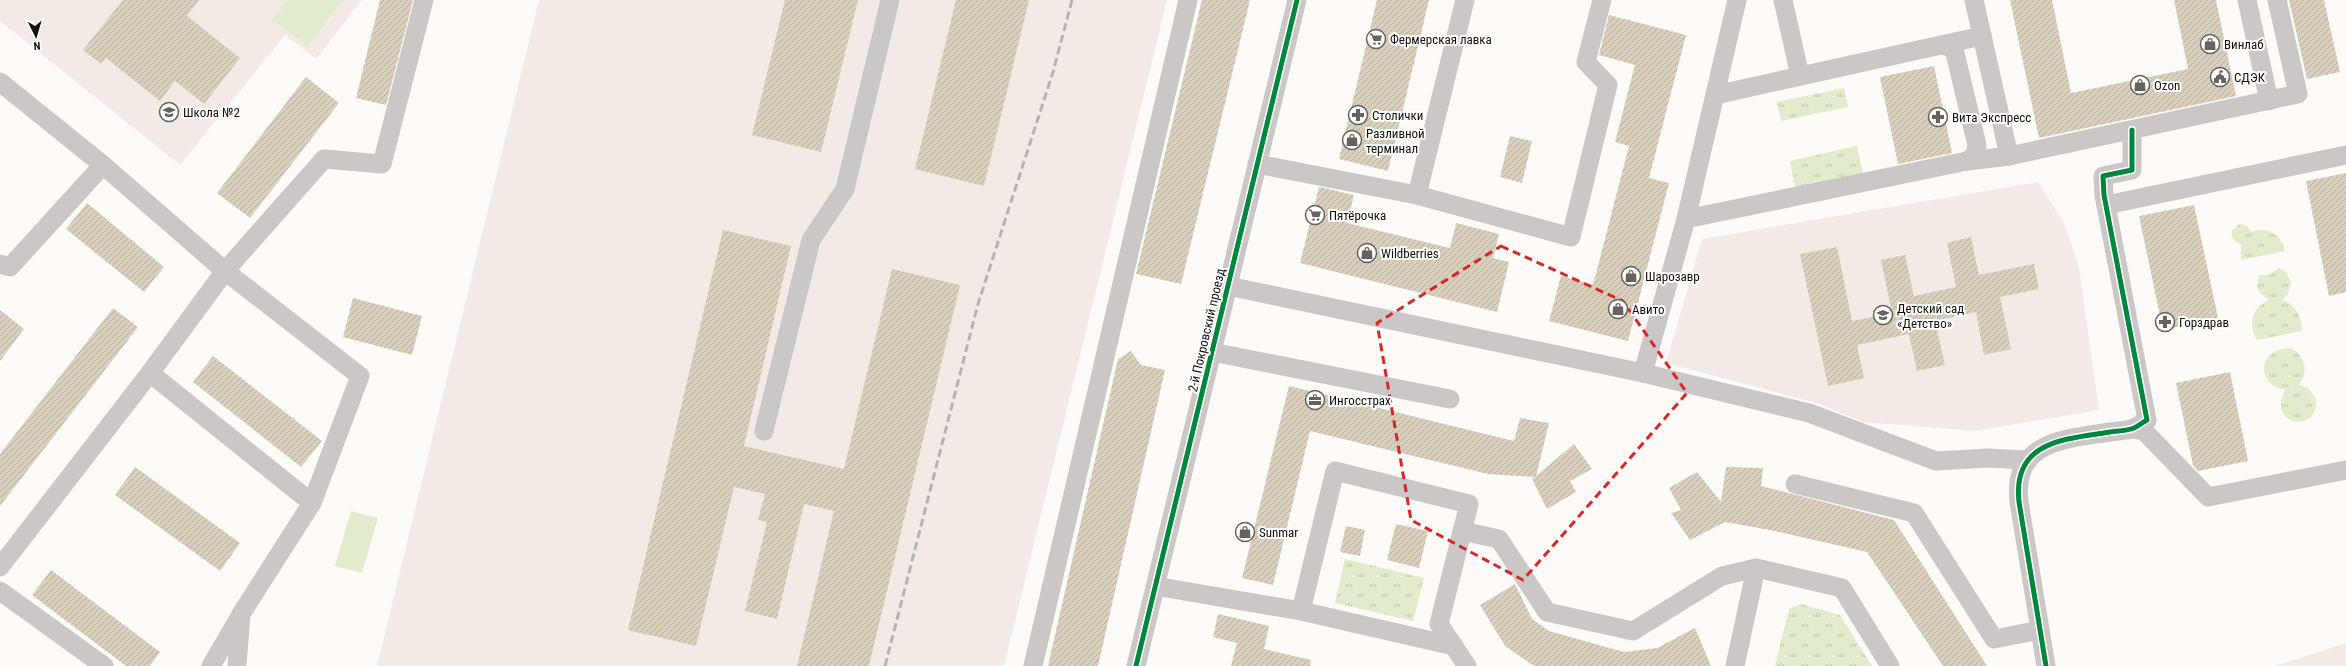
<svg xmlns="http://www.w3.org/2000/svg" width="2346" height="666" font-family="'Roboto Condensed',sans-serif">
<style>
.built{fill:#f3eae5}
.park{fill:url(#park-tufts)}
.garden{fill:#e2ebcb}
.building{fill:url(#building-hatch)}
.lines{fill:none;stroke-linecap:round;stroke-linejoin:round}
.minor{stroke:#ccc7c7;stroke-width:19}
.rail{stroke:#b7b3b3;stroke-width:3;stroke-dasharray:8 4;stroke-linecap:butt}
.cycleway-casing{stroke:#fff;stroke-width:8}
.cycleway{stroke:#00873e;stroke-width:5}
.marked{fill:none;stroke:#d62828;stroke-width:3;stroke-dasharray:8 5;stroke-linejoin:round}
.labels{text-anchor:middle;stroke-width:4;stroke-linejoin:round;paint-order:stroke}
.poi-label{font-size:13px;fill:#180f09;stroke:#fff;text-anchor:start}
.street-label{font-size:13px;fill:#180f09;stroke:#fff}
</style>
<defs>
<pattern id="park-tufts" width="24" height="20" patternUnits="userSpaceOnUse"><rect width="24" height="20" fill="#e2ebcb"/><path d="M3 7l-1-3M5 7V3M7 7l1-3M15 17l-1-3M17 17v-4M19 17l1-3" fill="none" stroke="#c1c8ad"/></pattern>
<pattern id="building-hatch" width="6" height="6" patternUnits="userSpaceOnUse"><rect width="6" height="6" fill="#d8d0bd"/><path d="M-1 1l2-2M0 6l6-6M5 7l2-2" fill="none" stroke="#b9b1a1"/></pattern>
</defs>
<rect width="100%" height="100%" fill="#fdfaf8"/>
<g class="built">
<path d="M 0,0 L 362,0 L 316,59 L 285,35 L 180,165 L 0,21 Z"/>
<path d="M 539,0 L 1167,0 L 1004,666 L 377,666 Z"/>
<path d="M 2038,182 L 2064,223 L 2079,268 L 2099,410 L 1975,431 L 1863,422 L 1820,404 L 1666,363 L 1702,239 Z"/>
<path d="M 2346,643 L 2346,666 L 2275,666 Z"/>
</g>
<g class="park">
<path d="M 1844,88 L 1848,107 L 1781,121 L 1777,102 Z"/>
<path d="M 1857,146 L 1863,173 L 1795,187 L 1790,161 Z"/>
<path d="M 2240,224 L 2248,227 L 2251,232 C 2268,226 2281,234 2285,251 L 2241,260 L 2241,244 C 2233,242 2231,237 2232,230 Z"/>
<path d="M 2279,268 L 2285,271 L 2291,282 L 2288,294 L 2282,300 C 2297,306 2301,315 2302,331 L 2257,340 C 2248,324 2251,308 2269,300 L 2260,293 L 2257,287 L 2259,275 L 2268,275 Z"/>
<path d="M 2290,348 C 2306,356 2309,371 2299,385 L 2308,388 L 2316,399 C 2319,435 2266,425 2285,390 C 2254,384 2259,348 2290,348 Z"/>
<path d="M 1345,559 L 1424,578 L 1413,621 L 1335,603 Z"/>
<path d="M 1801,604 L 1840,615 L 1872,666 L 1775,666 L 1789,609 Z"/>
</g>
<g class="garden">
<path d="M 288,0 L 342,0 L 308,46 L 273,20 Z"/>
<path d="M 351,511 L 378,518 L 362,573 L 335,566 Z"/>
</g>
<g class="building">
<path d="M 123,0 L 199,0 L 187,16 L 240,58 L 204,104 L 175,81 L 160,101 L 106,58 L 101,64 L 83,50 Z"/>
<path d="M 380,0 L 413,0 L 386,105 L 356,98 Z"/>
<path d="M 785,0 L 858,0 L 821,152 L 752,135 Z"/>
<path d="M 956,0 L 1029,0 L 984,186 L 915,169 Z"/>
<path d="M 1202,0 L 1250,0 L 1181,284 L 1136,274 Z"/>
<path d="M 1377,0 L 1429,0 L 1388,171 L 1339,159 Z"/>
<path d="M 2010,0 L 2052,0 L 2071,93 L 2188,69 L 2174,0 L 2216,0 L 2236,96 L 2039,138 Z"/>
<path d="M 2289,0 L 2324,0 L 2340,72 L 2307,79 Z"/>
<path d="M 1609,15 L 1686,35 L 1649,178 L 1669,183 L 1628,341 L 1549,321 L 1561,276 L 1593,285 L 1629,146 L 1615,142 L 1635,65 L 1599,55 Z"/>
<path d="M 1934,66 L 1952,153 L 1898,164 L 1880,77 Z"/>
<path d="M 306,77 L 339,103 L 250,218 L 217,193 Z"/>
<path d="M 1510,136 L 1532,141 L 1522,183 L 1500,177 Z"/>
<path d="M 2346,173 L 2346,292 L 2329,296 L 2306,181 Z"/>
<path d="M 1319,187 L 1354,195 L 1347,223 L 1450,248 L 1456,223 L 1499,234 L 1493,258 L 1509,262 L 1497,312 L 1300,263 Z"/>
<path d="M 87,203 L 164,267 L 144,292 L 66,229 Z"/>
<path d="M 2194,205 L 2218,318 L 2163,330 L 2139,216 Z"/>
<path d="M 723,230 L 791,246 L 744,446 L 844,469 L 892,269 L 960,285 L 869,666 L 797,666 L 834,511 L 804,504 L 777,619 L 745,611 L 767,522 L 758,520 L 765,494 L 734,487 L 696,646 L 628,630 Z"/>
<path d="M 1971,237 L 1979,275 L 2034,264 L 2039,289 L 2000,297 L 2011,349 L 1984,355 L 1976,312 L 1935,321 L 1945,365 L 1917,371 L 1909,334 L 1857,345 L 1864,378 L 1828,386 L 1800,254 L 1837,247 L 1852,321 L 1892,313 L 1881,260 L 1905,255 L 1914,296 L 1956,287 L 1947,243 Z"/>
<path d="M 353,298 L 422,316 L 412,355 L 343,337 Z"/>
<path d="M 113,308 L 138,327 L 0,506 L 0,454 Z"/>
<path d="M 0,310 L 24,329 L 0,361 Z"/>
<path d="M 1131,351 L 1141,365 L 1165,370 L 1098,666 L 1048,666 L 1118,359 Z"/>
<path d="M 213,356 L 322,441 L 301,467 L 193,382 Z"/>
<path d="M 2230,372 L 2248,461 L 2198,471 L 2193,465 L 2176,383 Z"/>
<path d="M 1289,386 L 1514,441 L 1520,418 L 1549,423 L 1536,476 L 1574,444 L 1592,469 L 1570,481 L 1576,492 L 1547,509 L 1532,479 L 1535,477 L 1488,474 L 1310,431 L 1273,585 L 1242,578 Z"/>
<path d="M 135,467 L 240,543 L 220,571 L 115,495 Z"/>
<path d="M 1726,467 L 1763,468 L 1761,486 L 1894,520 L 1987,666 L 1943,666 L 1867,552 L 1770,530 L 1725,522 L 1690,540 L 1671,513 L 1681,510 L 1669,488 L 1697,472 L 1721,502 Z"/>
<path d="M 1396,524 L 1428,531 L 1419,568 L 1387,560 Z"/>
<path d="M 1346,526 L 1365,530 L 1360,556 L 1340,552 Z"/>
<path d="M 51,570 L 160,652 L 150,666 L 126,666 L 32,595 Z"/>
<path d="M 1515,584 L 1532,619 L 1549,631 L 1624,652 L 1657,648 L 1695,628 L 1711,666 L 1534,666 L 1505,646 L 1480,605 Z"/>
<path d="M 1218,614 L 1269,626 L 1264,649 L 1311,660 L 1310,666 L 1231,666 L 1237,643 L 1213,637 Z"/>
</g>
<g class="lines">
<g class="minor">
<path d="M 1783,0 L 1800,76"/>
<path d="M 1974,0 L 2009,156"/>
<path d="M 2247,0 L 2269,101"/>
<path d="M 1941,45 L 1982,36"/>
<path d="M 0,82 L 103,165 L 225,271 L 150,373 L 0,567"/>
<path d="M 1967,161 L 2009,156 L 2298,94 L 2277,0"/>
<path d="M 1257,164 L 1417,195 L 1571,237 L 1608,85 L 1586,62 L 1602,0"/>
<path d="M 1417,195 L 1465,0"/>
<path d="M 2106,205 L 2346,155"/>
<path d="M 1686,219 L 1967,161 L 1975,155 L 1977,145 L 1955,53 L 1950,47 L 1941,45 L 1715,95"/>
<path d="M 0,264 L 10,267 L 103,165"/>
<path d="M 1228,286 L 1643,373 L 1809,413 L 1936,461 L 1987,458 L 2027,460"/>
<path d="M 1212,352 L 1450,399"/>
<path d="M 150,373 L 312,503 L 241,614 L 237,666"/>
<path d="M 1643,373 L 1686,219 L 1737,0"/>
<path d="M 2133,429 L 2144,431 L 2208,497 L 2346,470"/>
<path d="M 764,431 L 811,240 L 845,189 L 890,0"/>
<path d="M 1795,484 L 1914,513 L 1994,639 L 2040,630"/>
<path d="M 312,503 L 360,376 L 225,271 L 324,159 L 382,164 L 424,0"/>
<path d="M 1462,531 L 1499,539 L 1547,612 L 1633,631 L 1722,576 L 1756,568"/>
<path d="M 1155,586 L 1301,611 L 1454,646"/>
<path d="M 0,591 L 104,666"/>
<path d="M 1301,611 L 1335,471 L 1469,504 L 1439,624 L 1467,666"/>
<path d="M 211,666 L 239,618"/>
<path d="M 1033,666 L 1188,0"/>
<path d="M 1136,666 L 1297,0"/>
<path d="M 1735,666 L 1756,568 L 1842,588 L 1890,666"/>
<path d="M 2046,666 L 2019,502 C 2012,441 2065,439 2110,432 C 2117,431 2127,431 2134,428 C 2139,426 2143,422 2147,420 L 2104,195 L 2103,176 L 2132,170 L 2132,130"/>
</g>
<path class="rail" d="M 885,666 L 978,304 L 1053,72 L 1072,0"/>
<g class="cycleway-casing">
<g id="cycleway">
<path d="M 1136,666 L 1297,0"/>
<path d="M 2046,666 L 2019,502 C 2012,441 2065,439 2110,432 C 2117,431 2127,431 2134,428 C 2139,426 2143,422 2147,420 L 2104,195 L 2103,176 L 2132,170 L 2132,130"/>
</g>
</g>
<use href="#cycleway" class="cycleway"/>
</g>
<path class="marked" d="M 1501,246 L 1623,301 L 1687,393 L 1523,580 L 1411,520 L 1377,323 Z"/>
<defs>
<g id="supermarket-ring" transform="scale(1)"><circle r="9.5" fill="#fff" stroke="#68615d" stroke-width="1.5"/><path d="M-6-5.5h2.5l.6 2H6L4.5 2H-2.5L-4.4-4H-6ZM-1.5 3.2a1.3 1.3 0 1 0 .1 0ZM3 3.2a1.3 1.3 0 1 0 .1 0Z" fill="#68615d"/></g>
<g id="shop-ring" transform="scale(1)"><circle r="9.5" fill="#fff" stroke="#68615d" stroke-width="1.5"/><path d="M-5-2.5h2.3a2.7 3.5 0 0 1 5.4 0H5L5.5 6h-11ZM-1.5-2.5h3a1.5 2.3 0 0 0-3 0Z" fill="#68615d"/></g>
<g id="civic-ring" transform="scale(1)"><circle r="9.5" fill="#fff" stroke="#68615d" stroke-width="1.5"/><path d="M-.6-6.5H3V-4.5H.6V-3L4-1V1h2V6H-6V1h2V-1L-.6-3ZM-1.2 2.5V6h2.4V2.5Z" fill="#68615d"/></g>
<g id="school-ring" transform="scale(1)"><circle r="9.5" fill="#fff" stroke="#68615d" stroke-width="1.5"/><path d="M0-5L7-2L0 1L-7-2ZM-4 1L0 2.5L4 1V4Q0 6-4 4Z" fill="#68615d"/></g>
<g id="pharmacy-ring" transform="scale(1)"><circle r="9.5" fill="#fff" stroke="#68615d" stroke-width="1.5"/><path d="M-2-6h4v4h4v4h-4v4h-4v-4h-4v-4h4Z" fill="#68615d"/></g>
<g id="office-ring" transform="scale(1)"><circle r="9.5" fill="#fff" stroke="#68615d" stroke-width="1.5"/><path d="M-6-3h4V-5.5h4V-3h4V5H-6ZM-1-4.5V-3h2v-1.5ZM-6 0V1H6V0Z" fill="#68615d"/></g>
</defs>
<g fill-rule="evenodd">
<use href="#supermarket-ring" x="1376" y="39"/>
<use href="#shop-ring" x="2210" y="44"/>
<use href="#civic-ring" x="2220" y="77"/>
<use href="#shop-ring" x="2140" y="85"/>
<use href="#school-ring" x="169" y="112"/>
<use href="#pharmacy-ring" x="1358" y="115"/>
<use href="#pharmacy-ring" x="1938" y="117"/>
<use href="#shop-ring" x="1352" y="140"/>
<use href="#supermarket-ring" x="1315" y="215"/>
<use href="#shop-ring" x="1367" y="253"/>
<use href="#shop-ring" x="1631" y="276"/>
<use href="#shop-ring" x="1618" y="309"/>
<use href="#school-ring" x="1883" y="315"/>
<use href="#pharmacy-ring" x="2165" y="322"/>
<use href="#office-ring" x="1315" y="400"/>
<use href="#shop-ring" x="1245" y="532"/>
</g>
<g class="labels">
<g class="poi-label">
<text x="1390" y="44">Фермерская лавка</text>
<text x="2224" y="49">Винлаб</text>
<text x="2234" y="82">СДЭК</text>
<text x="2154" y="90">Ozon</text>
<text x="183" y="117">Школа №2</text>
<text x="1372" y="120">Столички</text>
<text x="1952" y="122">Вита Экспресс</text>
<text x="1366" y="138">Разливной<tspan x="1366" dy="15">терминал</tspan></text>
<text x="1329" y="220">Пятёрочка</text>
<text x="1381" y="258">Wildberries</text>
<text x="1645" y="281">Шарозавр</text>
<text x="1897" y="313">Детский сад<tspan x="1897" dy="15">«Детство»</tspan></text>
<text x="1632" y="314">Авито</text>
<text x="2179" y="327">Горздрав</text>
<text x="1329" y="405">Ингосстрах</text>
<text x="1259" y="537">Sunmar</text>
</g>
<g class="street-label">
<text transform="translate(1206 330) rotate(-77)" y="5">2-й Покровский проезд</text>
</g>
</g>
<g transform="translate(36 36) rotate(175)" stroke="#ffffff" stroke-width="3" paint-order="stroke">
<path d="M0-3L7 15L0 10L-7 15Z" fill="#180f09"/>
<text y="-6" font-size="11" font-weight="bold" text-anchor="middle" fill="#180f09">N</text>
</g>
</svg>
